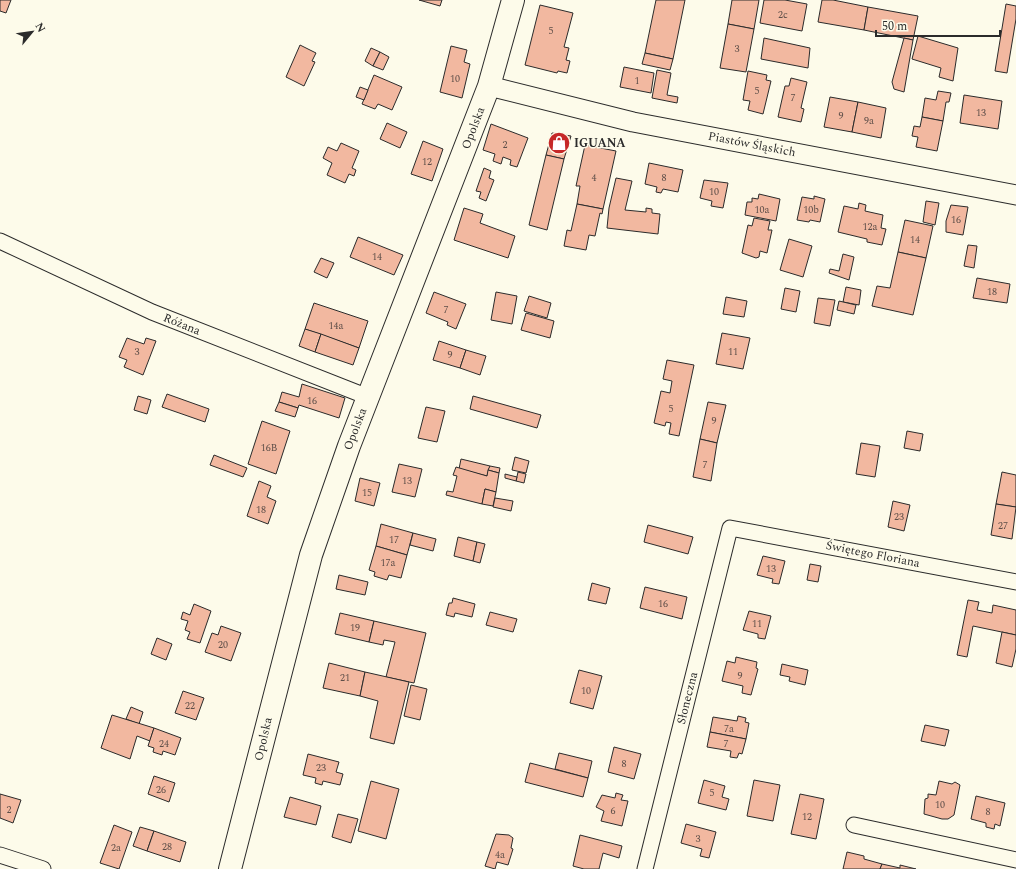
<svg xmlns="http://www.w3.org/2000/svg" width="1016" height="869" font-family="Spectral,serif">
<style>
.building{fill:#f2b8a0;stroke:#2b2b2b}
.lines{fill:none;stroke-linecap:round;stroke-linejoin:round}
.minor-casing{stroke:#2b2b2b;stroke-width:17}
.tertiary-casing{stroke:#2b2b2b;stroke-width:21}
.primary-casing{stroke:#2b2b2b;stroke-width:24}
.minor{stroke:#fdfbea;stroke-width:15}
.tertiary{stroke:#fdfbea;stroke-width:19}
.primary{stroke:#fdfbea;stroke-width:22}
.labels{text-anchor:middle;stroke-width:3;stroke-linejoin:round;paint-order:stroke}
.number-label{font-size:10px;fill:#5d4e48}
.street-label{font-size:12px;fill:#2b2b2b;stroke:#fdfbea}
.poi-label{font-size:12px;font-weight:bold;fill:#2b2b2b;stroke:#fdfbea;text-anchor:start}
</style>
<rect width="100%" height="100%" fill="#fdfbea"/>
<g class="building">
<path d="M 0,0 L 11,0 L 6,13 L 0,11 Z"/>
<path d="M 419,0 L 442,0 L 440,6 Z"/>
<path d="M 656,0 L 685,0 L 673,59 L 645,53 Z"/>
<path d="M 732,0 L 759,0 L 754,29 L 728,24 Z"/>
<path d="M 764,0 L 785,0 L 807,4 L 802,31 L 760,23 Z"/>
<path d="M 822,0 L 833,0 L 868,7 L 864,30 L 818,22 Z"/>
<path d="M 1006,4 L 1016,6 L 1016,19 L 1007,73 L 995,71 Z"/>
<path d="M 540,5 L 573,13 L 564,47 L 569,48 L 566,60 L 570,61 L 567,73 L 558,71 L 557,73 L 525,65 Z"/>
<path d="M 868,7 L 918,16 L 913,40 L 864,30 Z"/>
<path d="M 728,24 L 754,29 L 746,72 L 720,68 Z"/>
<path d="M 918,36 L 958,48 L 953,81 L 939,77 L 941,68 L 912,59 Z"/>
<path d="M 764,38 L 810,48 L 808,68 L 761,59 Z"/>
<path d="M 904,38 L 913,40 L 904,92 L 894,89 L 892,82 Z"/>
<path d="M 300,45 L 316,53 L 312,61 L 315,62 L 304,86 L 286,77 Z"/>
<path d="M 451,46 L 467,50 L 464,62 L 470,64 L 462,98 L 440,92 Z"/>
<path d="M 371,48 L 380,52 L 373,66 L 365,61 Z"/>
<path d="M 380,52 L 389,57 L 383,70 L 373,66 Z"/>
<path d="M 645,53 L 673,59 L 670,70 L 642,64 Z"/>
<path d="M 624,67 L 654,73 L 651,93 L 620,87 Z"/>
<path d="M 657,70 L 671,73 L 667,95 L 678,97 L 677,103 L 652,98 Z"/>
<path d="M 748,71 L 767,75 L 766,80 L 771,81 L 763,114 L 748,110 L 750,101 L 743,100 Z"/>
<path d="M 374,75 L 402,87 L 392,110 L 378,104 L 375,109 L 362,104 Z"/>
<path d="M 791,78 L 807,82 L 801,108 L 804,109 L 801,122 L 778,117 L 785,86 L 789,86 Z"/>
<path d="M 360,87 L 368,90 L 364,100 L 356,97 Z"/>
<path d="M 938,91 L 951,93 L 949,102 L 946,102 L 943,121 L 922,117 L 925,98 L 936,100 Z"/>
<path d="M 964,95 L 1002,101 L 998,129 L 960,123 Z"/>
<path d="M 830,97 L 858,102 L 852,132 L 824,127 Z"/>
<path d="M 858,102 L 886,108 L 881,138 L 852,132 Z"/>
<path d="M 922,117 L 943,121 L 937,151 L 916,147 L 918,137 L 912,136 L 914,126 L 920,127 Z"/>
<path d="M 387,123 L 407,132 L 400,148 L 380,139 Z"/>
<path d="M 491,124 L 528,138 L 517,167 L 510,165 L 511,160 L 503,157 L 501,164 L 493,161 L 495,154 L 483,150 Z"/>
<path d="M 552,133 L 571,136 L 564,159 L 546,155 Z"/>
<path d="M 423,141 L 443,149 L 432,181 L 411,174 Z"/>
<path d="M 341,143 L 359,151 L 352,168 L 356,170 L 354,176 L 349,174 L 345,183 L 327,175 L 332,163 L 323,158 L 328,147 L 337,151 Z"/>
<path d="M 585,145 L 616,151 L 603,209 L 577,204 L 580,186 L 576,186 Z"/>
<path d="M 546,155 L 564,159 L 547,230 L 529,225 Z"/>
<path d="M 649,163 L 683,170 L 678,192 L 663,189 L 661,193 L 656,192 L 657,187 L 645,184 Z"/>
<path d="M 484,168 L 491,171 L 489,178 L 494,180 L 486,201 L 479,198 L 481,192 L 476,191 Z"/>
<path d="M 616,178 L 632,181 L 625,210 L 646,212 L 646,208 L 652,209 L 652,213 L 660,214 L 658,234 L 607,228 L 609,208 Z"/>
<path d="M 704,180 L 728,183 L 723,208 L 711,206 L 712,201 L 700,198 Z"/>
<path d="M 759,194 L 780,199 L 776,221 L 745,215 L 747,202 L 752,202 L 752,198 L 758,199 Z"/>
<path d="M 814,196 L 825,199 L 820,222 L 810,220 L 809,222 L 797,220 L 802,197 L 814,199 Z"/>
<path d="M 926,201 L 939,203 L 935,225 L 923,222 Z"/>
<path d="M 859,203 L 866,205 L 865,211 L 883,215 L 881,228 L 886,229 L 882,245 L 867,242 L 867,239 L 838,232 L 844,206 L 858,209 Z"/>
<path d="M 577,204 L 603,209 L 602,214 L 600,213 L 595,236 L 589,235 L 586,250 L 564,246 L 567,230 L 571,231 Z"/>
<path d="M 951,205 L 968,207 L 963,235 L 946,232 L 946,221 Z"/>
<path d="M 464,208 L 483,214 L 480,223 L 515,236 L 508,258 L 454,240 Z"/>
<path d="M 754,218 L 770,221 L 768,230 L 772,230 L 767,253 L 760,251 L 759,257 L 756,258 L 742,253 L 748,225 L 752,226 Z"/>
<path d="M 905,220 L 933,226 L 926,258 L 898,252 Z"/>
<path d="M 358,237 L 403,255 L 394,275 L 350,257 Z"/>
<path d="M 789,239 L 812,246 L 803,277 L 780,270 Z"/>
<path d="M 968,245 L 977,246 L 974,268 L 964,266 Z"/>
<path d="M 898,252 L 926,258 L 913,315 L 872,306 L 877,286 L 890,288 Z"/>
<path d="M 843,254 L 854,257 L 849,280 L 829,273 L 830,269 L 839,271 Z"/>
<path d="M 321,258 L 334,263 L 327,278 L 314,272 Z"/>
<path d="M 977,278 L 1010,284 L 1007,303 L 973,298 Z"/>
<path d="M 846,287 L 861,290 L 859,305 L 843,302 Z"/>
<path d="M 785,288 L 800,291 L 796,312 L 781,309 Z"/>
<path d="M 434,292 L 466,304 L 456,329 L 447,325 L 448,322 L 426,313 Z"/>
<path d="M 496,292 L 517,296 L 512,324 L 491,320 Z"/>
<path d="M 529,296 L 551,303 L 547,318 L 524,311 Z"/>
<path d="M 726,297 L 747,301 L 744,317 L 723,314 Z"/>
<path d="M 818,298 L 835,300 L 830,326 L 814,323 Z"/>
<path d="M 839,301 L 856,305 L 854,314 L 837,310 Z"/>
<path d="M 314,303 L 368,321 L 359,348 L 305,329 Z"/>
<path d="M 526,313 L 554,321 L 550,338 L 521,330 Z"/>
<path d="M 305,329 L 321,334 L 315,352 L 299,346 Z"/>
<path d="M 722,333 L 750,338 L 743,369 L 716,364 Z"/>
<path d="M 321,334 L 359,348 L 353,365 L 315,352 Z"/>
<path d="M 127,338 L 144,344 L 146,338 L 156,341 L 143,375 L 124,367 L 127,360 L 119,357 Z"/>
<path d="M 439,341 L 466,350 L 460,368 L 433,360 Z"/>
<path d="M 466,350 L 486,356 L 480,375 L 460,368 Z"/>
<path d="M 667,360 L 694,365 L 679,436 L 669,434 L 671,423 L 666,422 L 665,426 L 654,423 L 661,391 L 670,393 L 672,381 L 663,379 Z"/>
<path d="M 302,384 L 345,398 L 339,418 L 299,405 L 298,408 L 279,402 L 282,392 L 299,397 Z"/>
<path d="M 167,394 L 209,409 L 205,422 L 162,407 Z"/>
<path d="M 138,396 L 151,400 L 147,414 L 134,410 Z"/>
<path d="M 473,396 L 541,415 L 537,428 L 470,409 Z"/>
<path d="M 279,402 L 298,408 L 295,417 L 275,411 Z"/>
<path d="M 708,402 L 726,405 L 717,443 L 700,439 Z"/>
<path d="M 426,407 L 445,411 L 437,442 L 418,438 Z"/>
<path d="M 262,421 L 290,431 L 276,474 L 248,464 Z"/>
<path d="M 907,431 L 923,434 L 920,451 L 904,448 Z"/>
<path d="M 700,439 L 717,443 L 711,481 L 693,477 Z"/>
<path d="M 861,443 L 880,446 L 875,477 L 856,474 Z"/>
<path d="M 214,455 L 247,468 L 243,477 L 210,465 Z"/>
<path d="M 515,457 L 529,461 L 526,473 L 512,470 Z"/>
<path d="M 461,459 L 490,466 L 487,476 L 459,469 Z"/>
<path d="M 399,464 L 422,469 L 415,497 L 392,492 Z"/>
<path d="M 490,466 L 500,468 L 499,473 L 488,470 Z"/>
<path d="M 456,467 L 487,476 L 488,470 L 499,473 L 496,492 L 485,489 L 482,504 L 446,495 L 447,491 L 453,492 L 457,476 L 453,475 Z"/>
<path d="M 518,472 L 526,474 L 524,483 L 516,481 Z"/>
<path d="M 1002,472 L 1016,475 L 1016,507 L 996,504 Z"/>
<path d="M 505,474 L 517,477 L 516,481 L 505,478 Z"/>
<path d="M 360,478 L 380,483 L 374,506 L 355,501 Z"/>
<path d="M 259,481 L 271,486 L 267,497 L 276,501 L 268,524 L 247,516 Z"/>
<path d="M 485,489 L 496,492 L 493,506 L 482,504 Z"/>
<path d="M 495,498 L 513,501 L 511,511 L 493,507 Z"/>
<path d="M 893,501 L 910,505 L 904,531 L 888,527 Z"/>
<path d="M 996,504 L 1016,507 L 1012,539 L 991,535 Z"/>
<path d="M 381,524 L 413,533 L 407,555 L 376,546 Z"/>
<path d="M 648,525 L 693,537 L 688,554 L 644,542 Z"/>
<path d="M 413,533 L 436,539 L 433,551 L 410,545 Z"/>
<path d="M 458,537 L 477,542 L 473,561 L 454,556 Z"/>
<path d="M 477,542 L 485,544 L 480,563 L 473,561 Z"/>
<path d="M 376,546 L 407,555 L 401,578 L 389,575 L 387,580 L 374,576 L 375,572 L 369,570 Z"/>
<path d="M 763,556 L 785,561 L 779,584 L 772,583 L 773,579 L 757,575 Z"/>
<path d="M 810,564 L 821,566 L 818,582 L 807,580 Z"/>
<path d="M 339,575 L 368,582 L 365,595 L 336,589 Z"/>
<path d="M 592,583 L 610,588 L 606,604 L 588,600 Z"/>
<path d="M 645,587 L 687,597 L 682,619 L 640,608 Z"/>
<path d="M 453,598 L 475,604 L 472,617 L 455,613 L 454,617 L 446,615 L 449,603 L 452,603 Z"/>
<path d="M 968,600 L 979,602 L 977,610 L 992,613 L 993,605 L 1016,610 L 1016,635 L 973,626 L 967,657 L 957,655 Z"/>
<path d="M 194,604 L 211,611 L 200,643 L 187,639 L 190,632 L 185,630 L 188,621 L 181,619 L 183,612 L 190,615 Z"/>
<path d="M 749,611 L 771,616 L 765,639 L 758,638 L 758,634 L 743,630 Z"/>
<path d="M 490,612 L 517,619 L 513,632 L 486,625 Z"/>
<path d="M 340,613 L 374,621 L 369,642 L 335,634 Z"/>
<path d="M 374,621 L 426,633 L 414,683 L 386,677 L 395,642 L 384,640 L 383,645 L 369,642 Z"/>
<path d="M 221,626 L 241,633 L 231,661 L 205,652 L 212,633 L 218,635 Z"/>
<path d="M 1002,632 L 1016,635 L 1016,649 L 1012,667 L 996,663 Z"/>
<path d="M 157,638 L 172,644 L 166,660 L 151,654 Z"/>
<path d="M 736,657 L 757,662 L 756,668 L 758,669 L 751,695 L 742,693 L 743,686 L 722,681 L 727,661 L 735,663 Z"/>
<path d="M 329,663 L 365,672 L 360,696 L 323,688 Z"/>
<path d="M 782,664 L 808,670 L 805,685 L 789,681 L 790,677 L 780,675 Z"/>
<path d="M 579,670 L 602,676 L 593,709 L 570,703 Z"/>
<path d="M 365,672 L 409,682 L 394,744 L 370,738 L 378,701 L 360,696 Z"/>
<path d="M 411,685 L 427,689 L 420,720 L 404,716 Z"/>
<path d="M 183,691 L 204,698 L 196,720 L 175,713 Z"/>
<path d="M 131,707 L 143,712 L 139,724 L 126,719 Z"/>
<path d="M 112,715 L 154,728 L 150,741 L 137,736 L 130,759 L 101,748 Z"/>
<path d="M 738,716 L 746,718 L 745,722 L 749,723 L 746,739 L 710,732 L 713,717 L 737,721 Z"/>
<path d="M 925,725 L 949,730 L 945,746 L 921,741 Z"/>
<path d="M 154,728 L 181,738 L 175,755 L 163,751 L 162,755 L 153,752 L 154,748 L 148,746 Z"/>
<path d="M 710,732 L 746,739 L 742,754 L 739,753 L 737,758 L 730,757 L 731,751 L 707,747 Z"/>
<path d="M 614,747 L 641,754 L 634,779 L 608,772 Z"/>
<path d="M 559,753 L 592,761 L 588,778 L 555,769 Z"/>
<path d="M 308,754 L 339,762 L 336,772 L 343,774 L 340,785 L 323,781 L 322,785 L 315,783 L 316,778 L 303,775 Z"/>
<path d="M 530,763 L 588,778 L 583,797 L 525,782 Z"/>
<path d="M 154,776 L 175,783 L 169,802 L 148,794 Z"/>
<path d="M 704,780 L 725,786 L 722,797 L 729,799 L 726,810 L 698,803 Z"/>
<path d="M 754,780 L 780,785 L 773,821 L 747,816 Z"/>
<path d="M 371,781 L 399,789 L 386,839 L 358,831 Z"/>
<path d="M 939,781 L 952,784 L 955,782 L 960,785 L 954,815 L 948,819 L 942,819 L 924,814 L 925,799 L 928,798 L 928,794 L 936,795 Z"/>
<path d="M 616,793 L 623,795 L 621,800 L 628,801 L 622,826 L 601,821 L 604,811 L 596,807 L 602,795 L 615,798 Z"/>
<path d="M 0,794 L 21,800 L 13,823 L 0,818 Z"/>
<path d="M 800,794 L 824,799 L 816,839 L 791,834 Z"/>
<path d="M 976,796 L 1005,803 L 1000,826 L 995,824 L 994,829 L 986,827 L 986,823 L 971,819 Z"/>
<path d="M 290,797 L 321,806 L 316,825 L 284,817 Z"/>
<path d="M 338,814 L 358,819 L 351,843 L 332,837 Z"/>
<path d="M 686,824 L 716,832 L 709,858 L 700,856 L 702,849 L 681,843 Z"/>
<path d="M 114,825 L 132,832 L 119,869 L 100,863 Z"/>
<path d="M 140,827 L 154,831 L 147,851 L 133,846 Z"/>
<path d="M 154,831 L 186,842 L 180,862 L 147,851 Z"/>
<path d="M 496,834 L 509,835 L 513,838 L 511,848 L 513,849 L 508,865 L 497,862 L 495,869 L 485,866 Z"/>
<path d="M 580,835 L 622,846 L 619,858 L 603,853 L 599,869 L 584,869 L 573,866 Z"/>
<path d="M 847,852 L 864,856 L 864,859 L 882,864 L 880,869 L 843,869 Z"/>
<path d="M 882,864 L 900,868 L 900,865 L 916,869 L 880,869 Z"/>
</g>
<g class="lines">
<g class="minor-casing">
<g id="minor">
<path d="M 0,241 L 152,312 L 368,397"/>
<path d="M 854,825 L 1016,860"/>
<path d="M 0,855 L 43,869"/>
<path d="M 645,869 L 730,528 L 1016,582"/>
</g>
</g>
<g class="tertiary-casing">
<path id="tertiary" d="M 489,86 L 633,122 L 1016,195"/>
</g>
<g class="primary-casing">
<path id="primary" d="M 230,869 L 311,555 L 349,446 L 489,86 L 513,0"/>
</g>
<use href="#minor" class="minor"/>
<use href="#tertiary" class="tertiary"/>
<use href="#primary" class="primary"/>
</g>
<defs>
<g id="shop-disc" transform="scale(1.15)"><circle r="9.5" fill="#c62828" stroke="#fdfbea"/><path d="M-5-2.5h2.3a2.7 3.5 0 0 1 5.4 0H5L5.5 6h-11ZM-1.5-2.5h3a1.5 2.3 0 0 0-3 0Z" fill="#fff"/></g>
</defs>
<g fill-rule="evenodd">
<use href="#shop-disc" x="559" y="143"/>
</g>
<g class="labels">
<g class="number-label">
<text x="783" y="18">2c</text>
<text x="551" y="34">5</text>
<text x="737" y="52">3</text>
<text x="455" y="82">10</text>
<text x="637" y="84">1</text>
<text x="757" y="94">5</text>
<text x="793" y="101">7</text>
<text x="981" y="116">13</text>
<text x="841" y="119">9</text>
<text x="869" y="124">9a</text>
<text x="505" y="148">2</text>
<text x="427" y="165">12</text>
<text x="594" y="181">4</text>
<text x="664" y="181">8</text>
<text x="714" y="195">10</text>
<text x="762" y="213">10a</text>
<text x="811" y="213">10b</text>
<text x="956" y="223">16</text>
<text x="870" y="230">12a</text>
<text x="915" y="243">14</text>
<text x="377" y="260">14</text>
<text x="992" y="295">18</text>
<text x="446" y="313">7</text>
<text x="336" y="329">14a</text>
<text x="137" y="355">3</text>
<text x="733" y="355">11</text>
<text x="450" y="358">9</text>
<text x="312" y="404">16</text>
<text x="671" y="412">5</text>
<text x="714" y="424">9</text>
<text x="269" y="451">16B</text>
<text x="705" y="468">7</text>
<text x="407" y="484">13</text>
<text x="367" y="496">15</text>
<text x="261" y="513">18</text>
<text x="899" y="520">23</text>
<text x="1003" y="529">27</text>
<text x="394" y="543">17</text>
<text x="388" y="566">17a</text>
<text x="771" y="572">13</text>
<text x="663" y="607">16</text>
<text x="757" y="627">11</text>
<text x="355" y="631">19</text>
<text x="223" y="648">20</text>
<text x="740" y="679">9</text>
<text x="345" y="681">21</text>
<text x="586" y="694">10</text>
<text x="190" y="709">22</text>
<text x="729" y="732">7a</text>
<text x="164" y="747">24</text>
<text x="726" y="747">7</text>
<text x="624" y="767">8</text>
<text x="321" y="771">23</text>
<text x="161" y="793">26</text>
<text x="712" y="796">5</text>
<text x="940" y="808">10</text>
<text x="9" y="813">2</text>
<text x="613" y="814">6</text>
<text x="988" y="815">8</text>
<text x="807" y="820">12</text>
<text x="698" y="842">3</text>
<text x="167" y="850">28</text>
<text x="116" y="851">2a</text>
<text x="500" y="858">4a</text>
</g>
<g class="street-label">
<text transform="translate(473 128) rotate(-69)" y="4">Opolska</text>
<text transform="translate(752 144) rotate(11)" y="4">Piastów Śląskich</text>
<text transform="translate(182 324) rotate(22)" y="4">Różana</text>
<text transform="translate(355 429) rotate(-69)" y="4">Opolska</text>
<text transform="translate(873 554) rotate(11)" y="4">Świętego Floriana</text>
<text transform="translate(687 698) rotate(-76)" y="4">Słoneczna</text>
<text transform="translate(263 739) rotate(-77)" y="4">Opolska</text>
</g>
<g class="poi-label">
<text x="574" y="147">IGUANA</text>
</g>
</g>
<g transform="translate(32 32) rotate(61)" stroke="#fdfbea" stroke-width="3" paint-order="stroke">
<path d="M0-3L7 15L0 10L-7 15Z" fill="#2b2b2b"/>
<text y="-6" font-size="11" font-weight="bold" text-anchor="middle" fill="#2b2b2b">N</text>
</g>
<path d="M876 30v6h124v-6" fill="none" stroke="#2b2b2b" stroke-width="2"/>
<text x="882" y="30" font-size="12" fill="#2b2b2b" stroke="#fdfbea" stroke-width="3" paint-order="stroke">50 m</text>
</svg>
